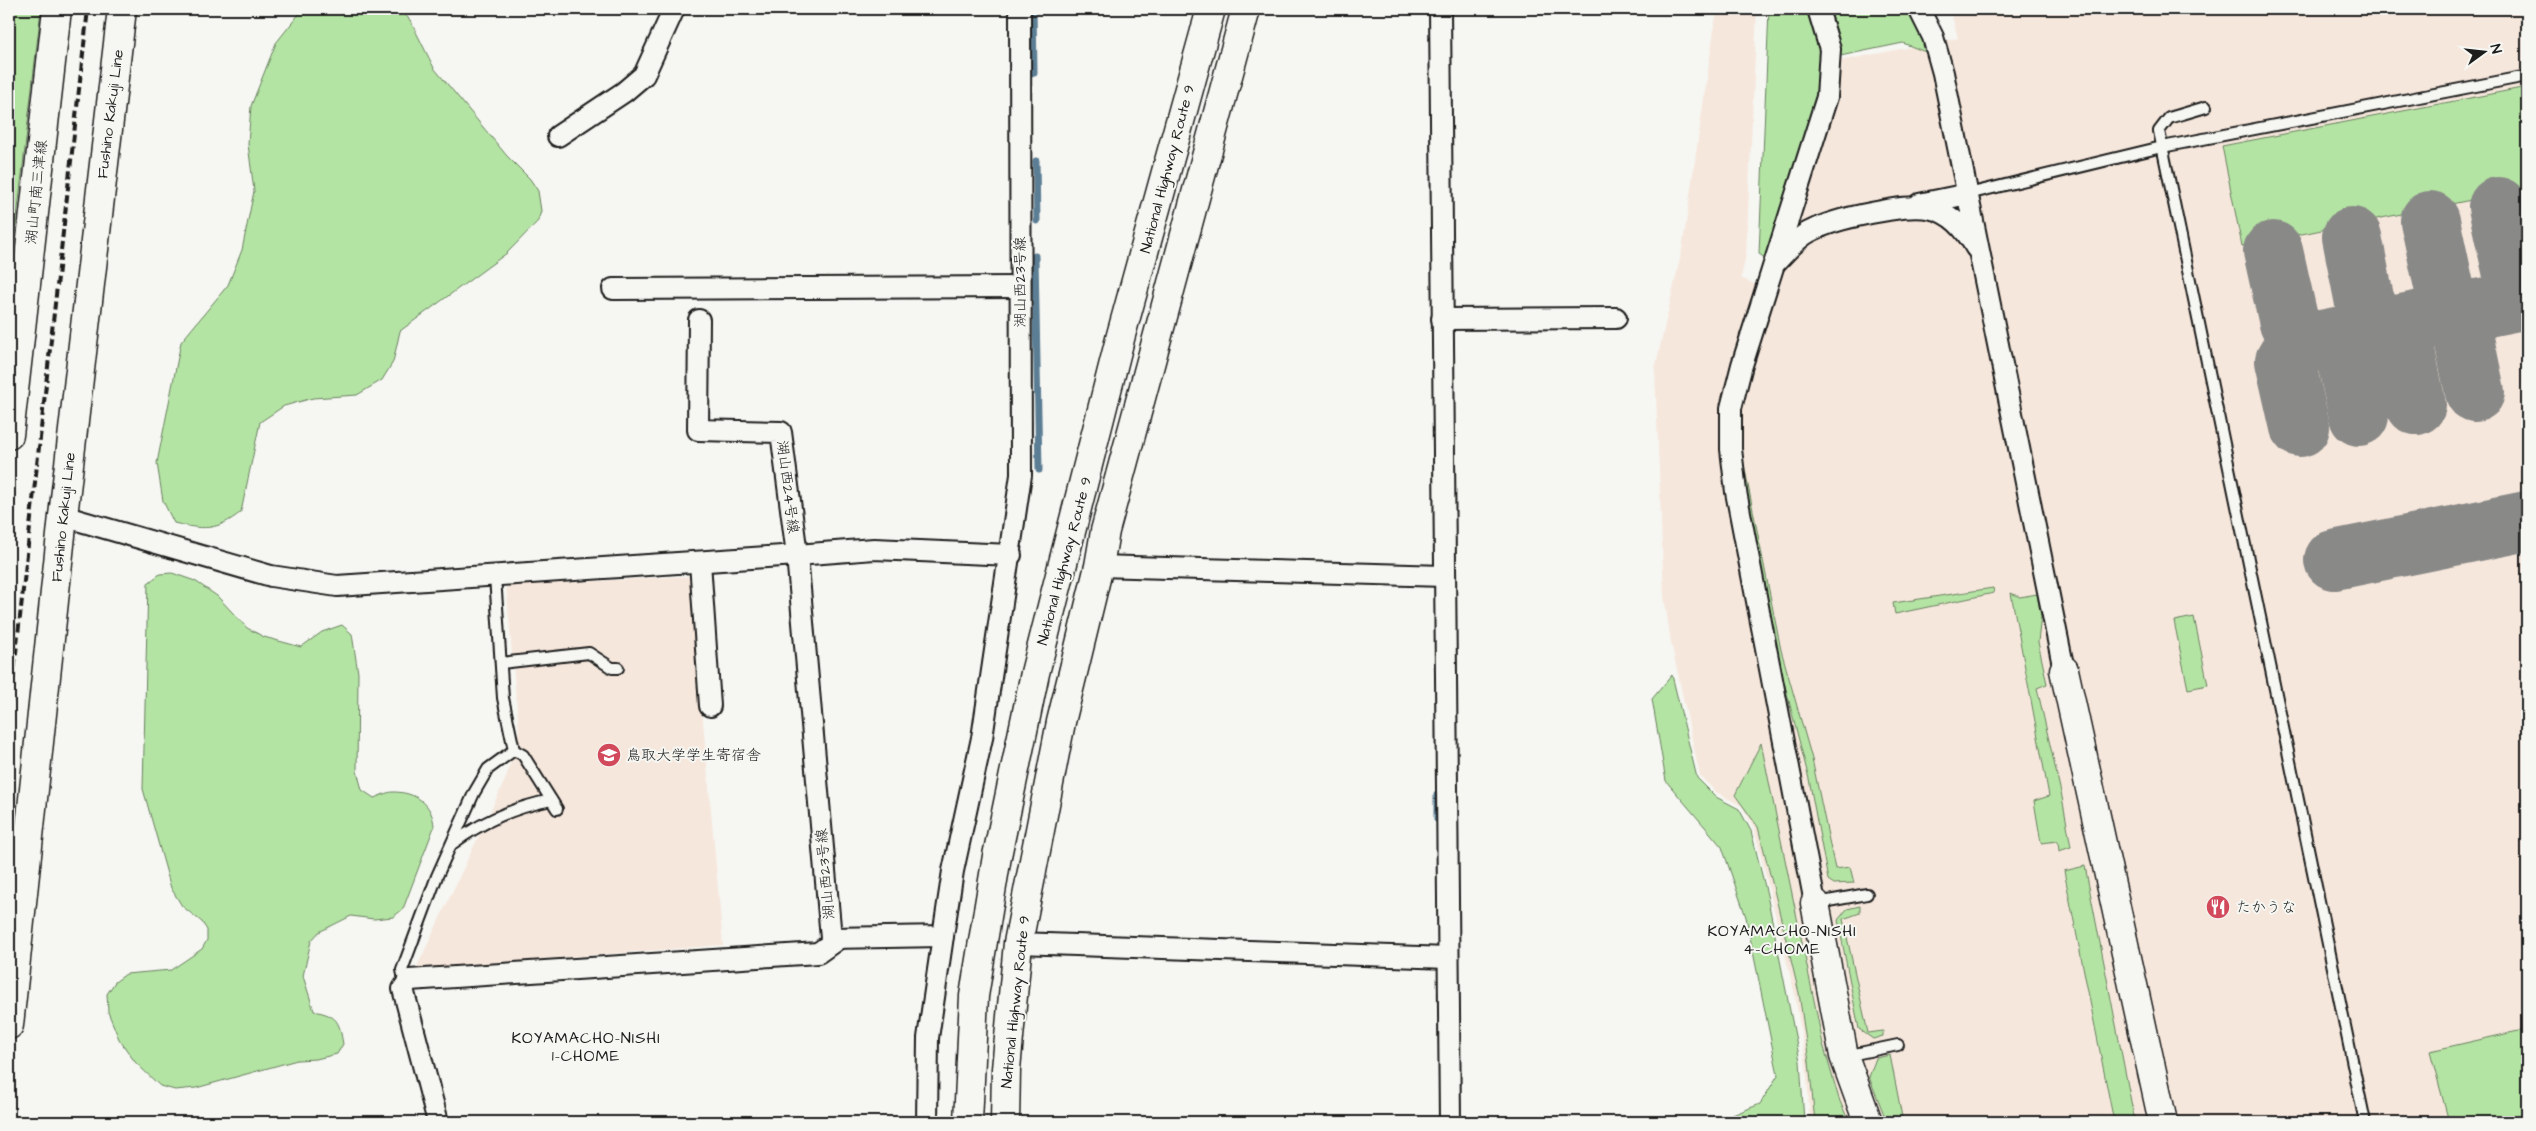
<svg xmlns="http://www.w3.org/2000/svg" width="2536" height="1131" font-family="'Architects Daughter','Klee One',sans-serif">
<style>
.built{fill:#f6e7dc}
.green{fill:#b4e4a3;stroke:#688060}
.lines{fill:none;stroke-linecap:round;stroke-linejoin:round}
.stream{stroke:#5b7e94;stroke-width:7}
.taxiway{stroke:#898987;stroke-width:60}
.lane-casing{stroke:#1c1c1c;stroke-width:14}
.street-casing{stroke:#1c1c1c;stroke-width:24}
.secondary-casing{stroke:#1c1c1c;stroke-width:31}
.highway-casing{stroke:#1c1c1c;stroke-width:31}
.lane{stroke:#f6f6f2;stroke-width:10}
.street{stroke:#f6f6f2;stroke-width:20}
.secondary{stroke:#f6f6f2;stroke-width:28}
.highway{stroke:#f6f6f2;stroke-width:28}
.rail{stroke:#1c1c1c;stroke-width:4;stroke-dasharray:8 4;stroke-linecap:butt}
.labels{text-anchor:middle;stroke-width:4;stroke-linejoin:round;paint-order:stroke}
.street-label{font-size:15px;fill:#1c1c1c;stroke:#f6f6f2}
.poi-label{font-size:15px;fill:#1c1c1c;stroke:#f6f6f2;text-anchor:start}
.neighbourhood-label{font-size:16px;letter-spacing:1px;fill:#1c1c1c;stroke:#f6f6f2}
</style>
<rect width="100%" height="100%" fill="#f6f6f2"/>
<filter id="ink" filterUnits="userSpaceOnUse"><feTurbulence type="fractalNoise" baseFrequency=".02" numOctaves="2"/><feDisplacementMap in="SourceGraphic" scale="10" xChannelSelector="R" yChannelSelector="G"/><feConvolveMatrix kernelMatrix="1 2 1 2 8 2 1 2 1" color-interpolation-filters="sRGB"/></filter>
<g filter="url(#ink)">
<g class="built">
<path d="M 1717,9 L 1757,9 L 1746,255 L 1741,278 L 1756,285 L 1766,262 L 1785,268 L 1832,118 L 1840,61 L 1958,38 L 1950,9 L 2527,9 L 2527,1122 L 1810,1122 L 1806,1063 L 1795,995 L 1754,828 L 1742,806 L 1716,792 L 1700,776 L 1671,642 L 1664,596 L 1655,369 L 1682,250 Z"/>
<path d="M 690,576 L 723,945 L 416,969 L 506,778 L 519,732 L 506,586 Z"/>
</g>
<g class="green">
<path d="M 9,9 L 41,9 L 9,287 Z"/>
<path d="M 303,9 L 400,9 L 410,20 L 434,68 L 507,156 L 530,179 L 538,191 L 541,211 L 538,221 L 507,253 L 400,331 L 393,362 L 382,380 L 357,395 L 313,398 L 284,406 L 260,422 L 241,512 C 217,531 203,530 174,523 L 163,501 L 157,463 L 181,342 L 228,285 L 242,250 L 254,191 L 248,144 L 251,106 L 276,43 Z"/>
<path d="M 1769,9 L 1808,9 C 1822,32 1821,59 1820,85 L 1765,258 L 1759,254 Z"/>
<path d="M 1830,9 L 1909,9 L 1920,29 L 1928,53 L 1903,43 L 1840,56 L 1840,43 Z"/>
<path d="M 2527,87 L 2527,193 L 2526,189 L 2242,246 L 2222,146 Z"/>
<path d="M 1741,450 L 1781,650 L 1812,759 L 1835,869 L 1850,867 L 1854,883 L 1834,884 L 1828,880 L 1809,779 L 1776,651 L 1748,502 Z"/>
<path d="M 172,573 L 195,581 L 217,596 L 247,628 L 264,637 L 301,647 L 322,632 L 342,625 L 352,634 L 358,673 L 357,771 L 362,790 L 374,798 C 380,796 387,792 393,792 C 416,792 433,804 434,827 L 403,909 L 393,917 L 374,919 L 351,916 L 319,932 L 311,941 L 303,976 L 314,1011 C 338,1016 339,1021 343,1044 L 337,1054 L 316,1059 L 297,1060 L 196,1088 L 175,1090 L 160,1086 L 135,1062 L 119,1039 L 108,1012 L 107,994 L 115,982 L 126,974 L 171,970 L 202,949 L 207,940 L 207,930 L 202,922 L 182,906 L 171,888 L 143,789 L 148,583 L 160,574 Z"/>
<path d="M 1993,588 L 1994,593 L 1895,614 L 1893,603 Z"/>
<path d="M 2011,593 L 2020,597 L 2037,594 L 2041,616 L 2038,642 L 2047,684 L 2037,688 L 2062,797 L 2071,847 L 2059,851 L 2058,841 L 2041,843 L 2034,801 L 2049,796 Z"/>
<path d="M 2194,617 L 2208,685 L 2188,689 L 2174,621 Z"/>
<path d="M 1672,675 L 1697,778 L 1716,797 L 1739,809 L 1751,831 L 1767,895 L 1800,1061 L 1804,1122 L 1715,1122 L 1760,1104 L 1778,1075 L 1746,917 L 1722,847 L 1666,781 L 1652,699 Z"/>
<path d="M 1761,743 L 1823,1044 L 1839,1099 L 1849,1122 L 1815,1122 L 1809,1062 L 1799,993 L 1774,890 L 1758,827 L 1735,795 Z"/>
<path d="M 2085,866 L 2135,1122 L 2114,1122 L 2064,871 Z"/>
<path d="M 1860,906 L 1860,913 L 1843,919 L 1868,1033 L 1883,1031 L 1883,1036 L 1873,1039 L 1859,1029 L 1838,920 L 1847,909 Z"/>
<path d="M 2527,1029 L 2527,1122 L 2449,1122 L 2430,1051 Z"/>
<path d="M 1890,1055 L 1903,1122 L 1887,1122 L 1869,1077 L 1876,1058 Z"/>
</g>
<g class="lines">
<g class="stream">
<path d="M 1033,9 L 1034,73"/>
<path d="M 1036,161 L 1037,221"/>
<path d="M 1035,256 L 1039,470"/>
<path d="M 1437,795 L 1437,819"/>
</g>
<g class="taxiway">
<path d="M 2498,207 L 2516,288 L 2527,297"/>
<path d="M 2430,221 L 2446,295 L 2452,302 L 2466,310"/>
<path d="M 2352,237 L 2366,308 L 2379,322 L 2389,326"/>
<path d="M 2273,251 L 2289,323 L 2300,336 L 2312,342 L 2527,299"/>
<path d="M 2473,309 L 2461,325 L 2475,392"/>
<path d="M 2411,323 L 2402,337 L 2416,405"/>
<path d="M 2354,334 L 2344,348 L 2359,416"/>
<path d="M 2300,427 L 2285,361 L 2294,346 L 2312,342"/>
<path d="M 2334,560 L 2527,521"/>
</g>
<g class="lane-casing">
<g id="lane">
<path d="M 2206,107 L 2169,118 L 2159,131 L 2365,1122"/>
<path d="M 1968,194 L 2162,147 L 2527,76"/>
<path d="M 495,576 L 503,698 L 514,750 L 523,755 L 557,809"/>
<path d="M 501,663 L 589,653 L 612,668 L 618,668"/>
<path d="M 452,844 C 483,821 513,808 551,800"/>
<path d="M 1817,903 L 1867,894"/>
<path d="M 405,985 L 402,970 L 437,876 L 474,793 L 488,769 L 514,750"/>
<path d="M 1845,1056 L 1898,1045"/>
</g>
</g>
<g class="street-casing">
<g id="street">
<path d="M 1440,9 L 1450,1122"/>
<path d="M 1919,9 L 1933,37 L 1943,73 L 2064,670"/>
<path d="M 558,136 L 624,92 L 644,75 L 674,9"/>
<path d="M 1919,204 L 1968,194"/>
<path d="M 1775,263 C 1785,253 1797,238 1809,232 C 1828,222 1850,217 1871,213 C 1919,204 1949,199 1976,248"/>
<path d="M 613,289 L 1020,287"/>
<path d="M 1442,319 L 1616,318"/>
<path d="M 63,516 L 271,576 L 337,586 L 797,555 L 781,432 L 698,430 L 699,320"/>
<path d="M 1011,555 L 874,549 L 797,555 L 831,938 L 943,936 L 953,871 L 982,738 L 1021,475 L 1020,9"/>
<path d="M 700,562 L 710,706"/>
<path d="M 1099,566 L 1444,576"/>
<path d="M 1815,903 L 1736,492 L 1731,449 L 1731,408 L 1742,365 L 1827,97 L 1830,49 L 1818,9"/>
<path d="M 1018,943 L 1448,958"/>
<path d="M 438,1122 L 403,989 L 409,980 L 818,953 L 839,938"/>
<path d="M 927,1122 L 928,1038 L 943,936"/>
</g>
</g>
<g class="secondary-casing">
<g id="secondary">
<path d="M 9,435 L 57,9"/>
<path d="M 2064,670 L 2163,1122"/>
<path d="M 1815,903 L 1844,1056 L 1868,1122"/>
<path d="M 9,1025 L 63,516 L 122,9"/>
</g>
</g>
<g class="highway-casing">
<g id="highway">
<path d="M 968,1122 L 974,996 L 997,856 L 1035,673 L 1121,335 L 1211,9"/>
<path d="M 1005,1122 L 1006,1069 L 1018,943 L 1061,722 L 1099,566 L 1105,531 L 1246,9"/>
</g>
</g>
<use href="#lane" class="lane"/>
<use href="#street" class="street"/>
<use href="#secondary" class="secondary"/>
<use href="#highway" class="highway"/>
<path class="rail" d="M 9,715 L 88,9"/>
</g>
</g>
<defs>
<g id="university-disc" transform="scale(1.25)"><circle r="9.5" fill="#d1495b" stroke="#f6f6f2"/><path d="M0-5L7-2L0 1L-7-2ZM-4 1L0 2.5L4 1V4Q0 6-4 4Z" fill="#fff"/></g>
<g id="restaurant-disc" transform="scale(1.25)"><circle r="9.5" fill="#d1495b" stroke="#f6f6f2"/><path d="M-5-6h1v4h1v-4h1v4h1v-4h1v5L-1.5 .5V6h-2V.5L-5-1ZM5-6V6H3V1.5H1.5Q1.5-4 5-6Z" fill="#fff"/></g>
</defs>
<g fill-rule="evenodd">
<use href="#university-disc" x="609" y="755"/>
<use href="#restaurant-disc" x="2218" y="907"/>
</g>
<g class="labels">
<g class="street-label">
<text transform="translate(110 114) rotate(-83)" y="5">Fushino Kakuji Line</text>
<text transform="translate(1167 169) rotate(-75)" y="5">National Highway Route 9</text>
<text transform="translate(36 192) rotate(-84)" y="5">湖山町南三津線</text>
<text transform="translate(1020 282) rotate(-90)" y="5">湖山西23号線</text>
<text transform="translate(788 487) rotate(83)" y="5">湖山西24号線</text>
<text transform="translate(63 517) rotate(-84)" y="5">Fushino Kakuji Line</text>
<text transform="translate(1064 561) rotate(-75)" y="5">National Highway Route 9</text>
<text transform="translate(825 874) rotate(-95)" y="5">湖山西23号線</text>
<text transform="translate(1015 1002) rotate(-84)" y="5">National Highway Route 9</text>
</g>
<g class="poi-label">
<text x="626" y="760">鳥取大学学生寄宿舎</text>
<text x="2236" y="912">たかうな</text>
</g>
<g class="neighbourhood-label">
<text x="1782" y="936">KOYAMACHO-NISHI<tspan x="1782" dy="18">4-CHOME</tspan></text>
<text x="586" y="1043">KOYAMACHO-NISHI<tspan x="586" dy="18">1-CHOME</tspan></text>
</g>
</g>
<rect width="2536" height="1131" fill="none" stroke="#f6f6f2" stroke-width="30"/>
<rect x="15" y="15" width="2506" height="1101" fill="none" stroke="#1c1c1c" stroke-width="2" filter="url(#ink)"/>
<g transform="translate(2484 52) rotate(75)" stroke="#f6f6f2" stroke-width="4" paint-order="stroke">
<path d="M0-4L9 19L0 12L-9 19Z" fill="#1c1c1c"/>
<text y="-8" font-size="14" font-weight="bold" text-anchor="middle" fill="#1c1c1c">N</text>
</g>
</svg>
